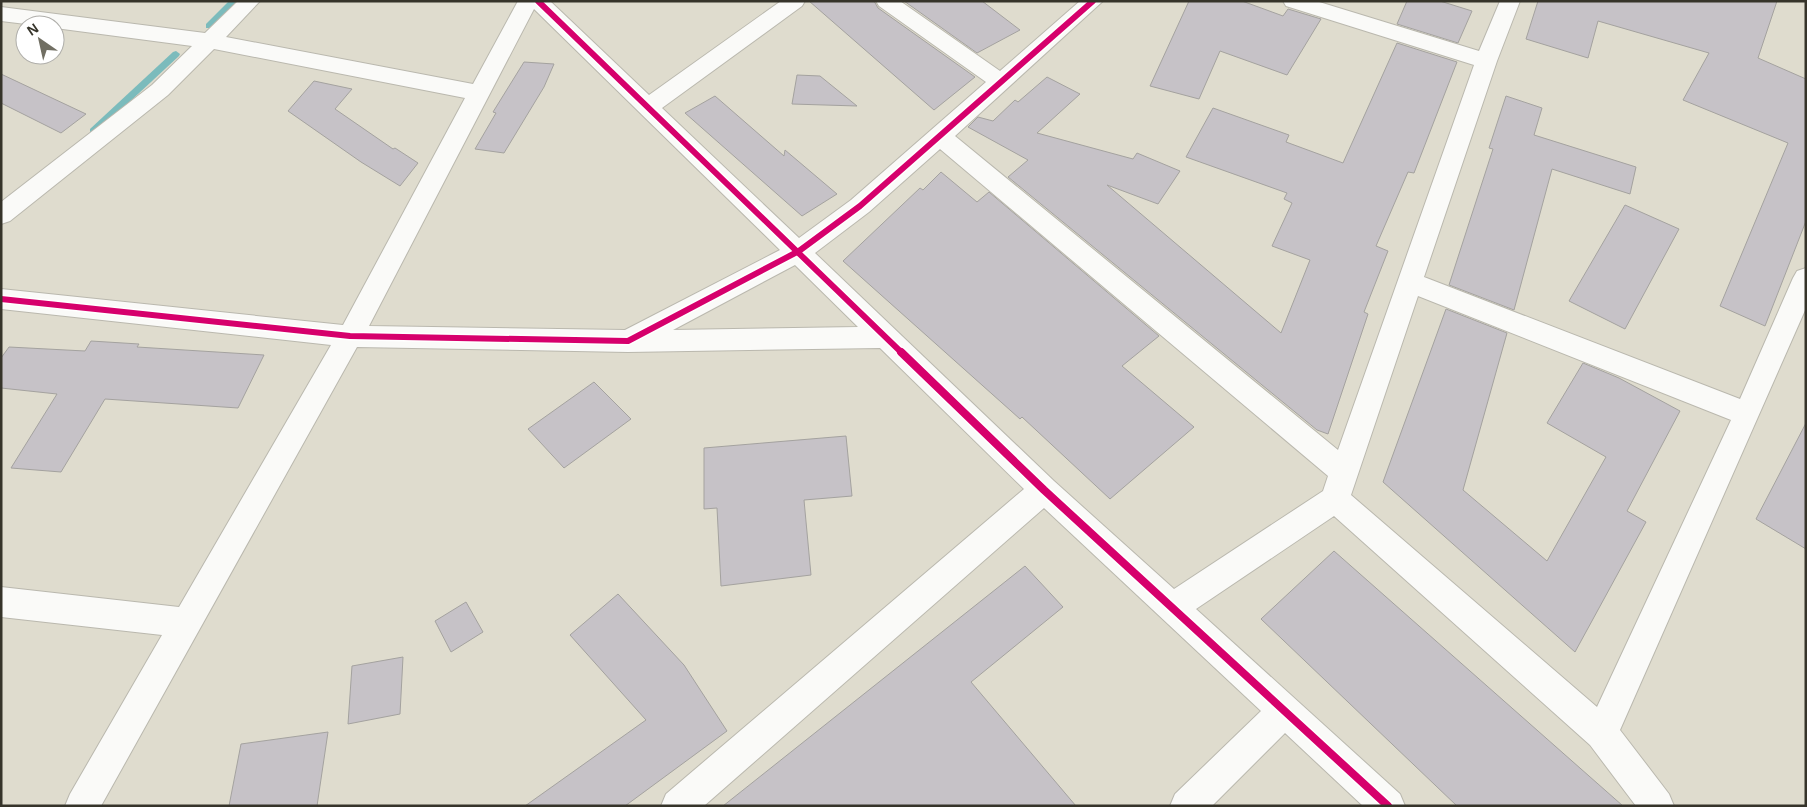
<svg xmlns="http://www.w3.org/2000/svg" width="1807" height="807" font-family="Helvetica,sans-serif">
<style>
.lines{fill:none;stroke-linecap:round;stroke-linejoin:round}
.stream{fill:#7bbbbc;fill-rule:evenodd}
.building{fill:#c6c2c7;stroke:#a4a29f}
.minor-casing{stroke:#bab8ae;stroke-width:2}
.minor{fill:#fafaf8;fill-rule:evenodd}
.cycleway-far1-casing{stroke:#fff;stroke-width:9}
.cycleway-casing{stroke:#fff;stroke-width:11}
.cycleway-far1{stroke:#d6006c;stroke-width:6}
.cycleway{stroke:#d6006c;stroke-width:8}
</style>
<rect width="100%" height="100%" fill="#dfdcce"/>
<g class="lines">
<g class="stream">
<path d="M 229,1 L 238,1 L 212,28 L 206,28 L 206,24 Z"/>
<path d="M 176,51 L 180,54 L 179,56 L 96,133 L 90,133 L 90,129 L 173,52 Z"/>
</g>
</g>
<g class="building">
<path d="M 809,1 L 874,1 L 878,8 L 975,77 L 934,110 Z"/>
<path d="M 904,1 L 982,1 L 1020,30 L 977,53 Z"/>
<path d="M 1189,1 L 1242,1 L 1283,16 L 1288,9 L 1321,19 L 1287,75 L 1220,51 L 1199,99 L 1150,86 Z"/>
<path d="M 1407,1 L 1440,1 L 1472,11 L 1458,43 L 1397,24 Z"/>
<path d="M 1538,1 L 1777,1 L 1758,58 L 1806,79 L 1806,221 L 1765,326 L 1720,306 L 1788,143 L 1683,100 L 1709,53 L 1598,21 L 1588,58 L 1526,39 Z"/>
<path d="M 1397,43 L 1457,62 L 1414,173 L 1408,172 L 1376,246 L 1388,251 L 1364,312 L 1368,314 L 1328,434 L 1317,430 L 1008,177 L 1028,160 L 968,127 L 978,117 L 993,121 L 1015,100 L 1018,102 L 1047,77 L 1080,94 L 1037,133 L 1133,159 L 1137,153 L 1180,171 L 1158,204 L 1107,185 L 1281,333 L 1310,260 L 1272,246 L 1292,203 L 1284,199 L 1287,193 L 1186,157 L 1213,108 L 1289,135 L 1286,142 L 1343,163 Z"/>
<path d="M 524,62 L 554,64 L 544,87 L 504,153 L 475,149 L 496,113 L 493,112 Z"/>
<path d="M 1,74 L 86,114 L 61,133 L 1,103 Z"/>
<path d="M 797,75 L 820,76 L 857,106 L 792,104 Z"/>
<path d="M 314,81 L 352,89 L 335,109 L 393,149 L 395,148 L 418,163 L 400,186 L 361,162 L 288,111 Z"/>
<path d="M 715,96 L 784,156 L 785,150 L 837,194 L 802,216 L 685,113 Z"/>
<path d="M 1506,96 L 1542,108 L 1534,135 L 1636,167 L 1630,194 L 1552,169 L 1514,310 L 1449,285 L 1493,149 L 1489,148 Z"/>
<path d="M 941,172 L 977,202 L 989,192 L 1159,336 L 1122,366 L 1194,427 L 1110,499 L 1022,417 L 1020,419 L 843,261 L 920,188 L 923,190 Z"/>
<path d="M 1625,205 L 1679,229 L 1625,329 L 1569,301 Z"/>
<path d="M 1446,309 L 1507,333 L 1463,490 L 1547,561 L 1606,457 L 1547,423 L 1583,363 L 1619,378 L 1680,411 L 1627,511 L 1646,522 L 1575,652 L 1383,482 Z"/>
<path d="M 91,341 L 139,344 L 137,347 L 264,355 L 238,408 L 105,399 L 61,472 L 11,468 L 57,394 L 1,388 L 1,358 L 9,347 L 85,351 Z"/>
<path d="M 594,382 L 631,419 L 564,468 L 528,429 Z"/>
<path d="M 1806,423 L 1806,549 L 1756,519 Z"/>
<path d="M 846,436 L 852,496 L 804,500 L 811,575 L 721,586 L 717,508 L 704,509 L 704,448 Z"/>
<path d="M 1334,551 L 1623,806 L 1457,806 L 1261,619 Z"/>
<path d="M 1025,566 L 1063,607 L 971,682 L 1076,806 L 723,806 Z"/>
<path d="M 618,594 L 684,665 L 727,731 L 625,806 L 525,806 L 646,720 L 570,635 Z"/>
<path d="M 466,602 L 483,632 L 451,652 L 435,621 Z"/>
<path d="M 403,657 L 400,714 L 348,724 L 352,666 Z"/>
<path d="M 328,732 L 317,806 L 229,806 L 241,744 Z"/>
</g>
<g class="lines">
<g class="minor-casing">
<path id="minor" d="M 238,1 L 260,1 L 226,37 L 473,84 L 518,1 L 550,1 L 649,95 L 781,1 L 805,1 L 802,6 L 662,108 L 799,238 L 851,200 L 986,82 L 879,6 L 876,1 L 900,1 L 1000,71 L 1080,1 L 1103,1 L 955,136 L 1338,450 L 1474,65 L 1286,6 L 1283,1 L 1316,1 L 1479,51 L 1500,1 L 1520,1 L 1497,61 L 1424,277 L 1740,399 L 1793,278 L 1797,271 L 1806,268 L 1806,308 L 1620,730 L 1669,794 L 1674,806 L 1636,806 L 1590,745 L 1334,516 L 1196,609 L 1400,794 L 1405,806 L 1363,806 L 1285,733 L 1212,806 L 1170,806 L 1175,794 L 1261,711 L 1044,508 L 704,806 L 661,806 L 666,794 L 1024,489 L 880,348 L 628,352 L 357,347 L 101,806 L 65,806 L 70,794 L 162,635 L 1,617 L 1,587 L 179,607 L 331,345 L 1,309 L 1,289 L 343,325 L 465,98 L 214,49 L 168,95 L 10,221 L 1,224 L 1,202 L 152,85 L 192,46 L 55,28 L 55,25 L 34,25 L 1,21 L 1,7 L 205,33 ZM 534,9 L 780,250 L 625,330 L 369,326 ZM 940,149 L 1328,476 L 1323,491 L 1174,589 L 1054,481 L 815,253 L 869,212 ZM 795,265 L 858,327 L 673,330 ZM 1418,296 L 1731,420 L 1597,707 L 1351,495 Z"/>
</g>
<use href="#minor" class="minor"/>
<g class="cycleway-far1-casing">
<g id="cycleway-far1">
<path d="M 538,1 L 902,353"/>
<path d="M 1,299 L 350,336 L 628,341 L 799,251 L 860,206 L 1093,1"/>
</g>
</g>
<g class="cycleway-casing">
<path id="cycleway" d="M 901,352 L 1044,490 L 1388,806"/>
</g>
<use href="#cycleway-far1" class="cycleway-far1"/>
<use href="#cycleway" class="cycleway"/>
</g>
<rect width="1807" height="807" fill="none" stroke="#36342a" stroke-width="5"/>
<g transform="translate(40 40) rotate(326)"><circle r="24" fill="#ffffff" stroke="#afaeaa"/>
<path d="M0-4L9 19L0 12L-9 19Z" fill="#716f63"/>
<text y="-8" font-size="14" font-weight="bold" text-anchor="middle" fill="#36342a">N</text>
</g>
</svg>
